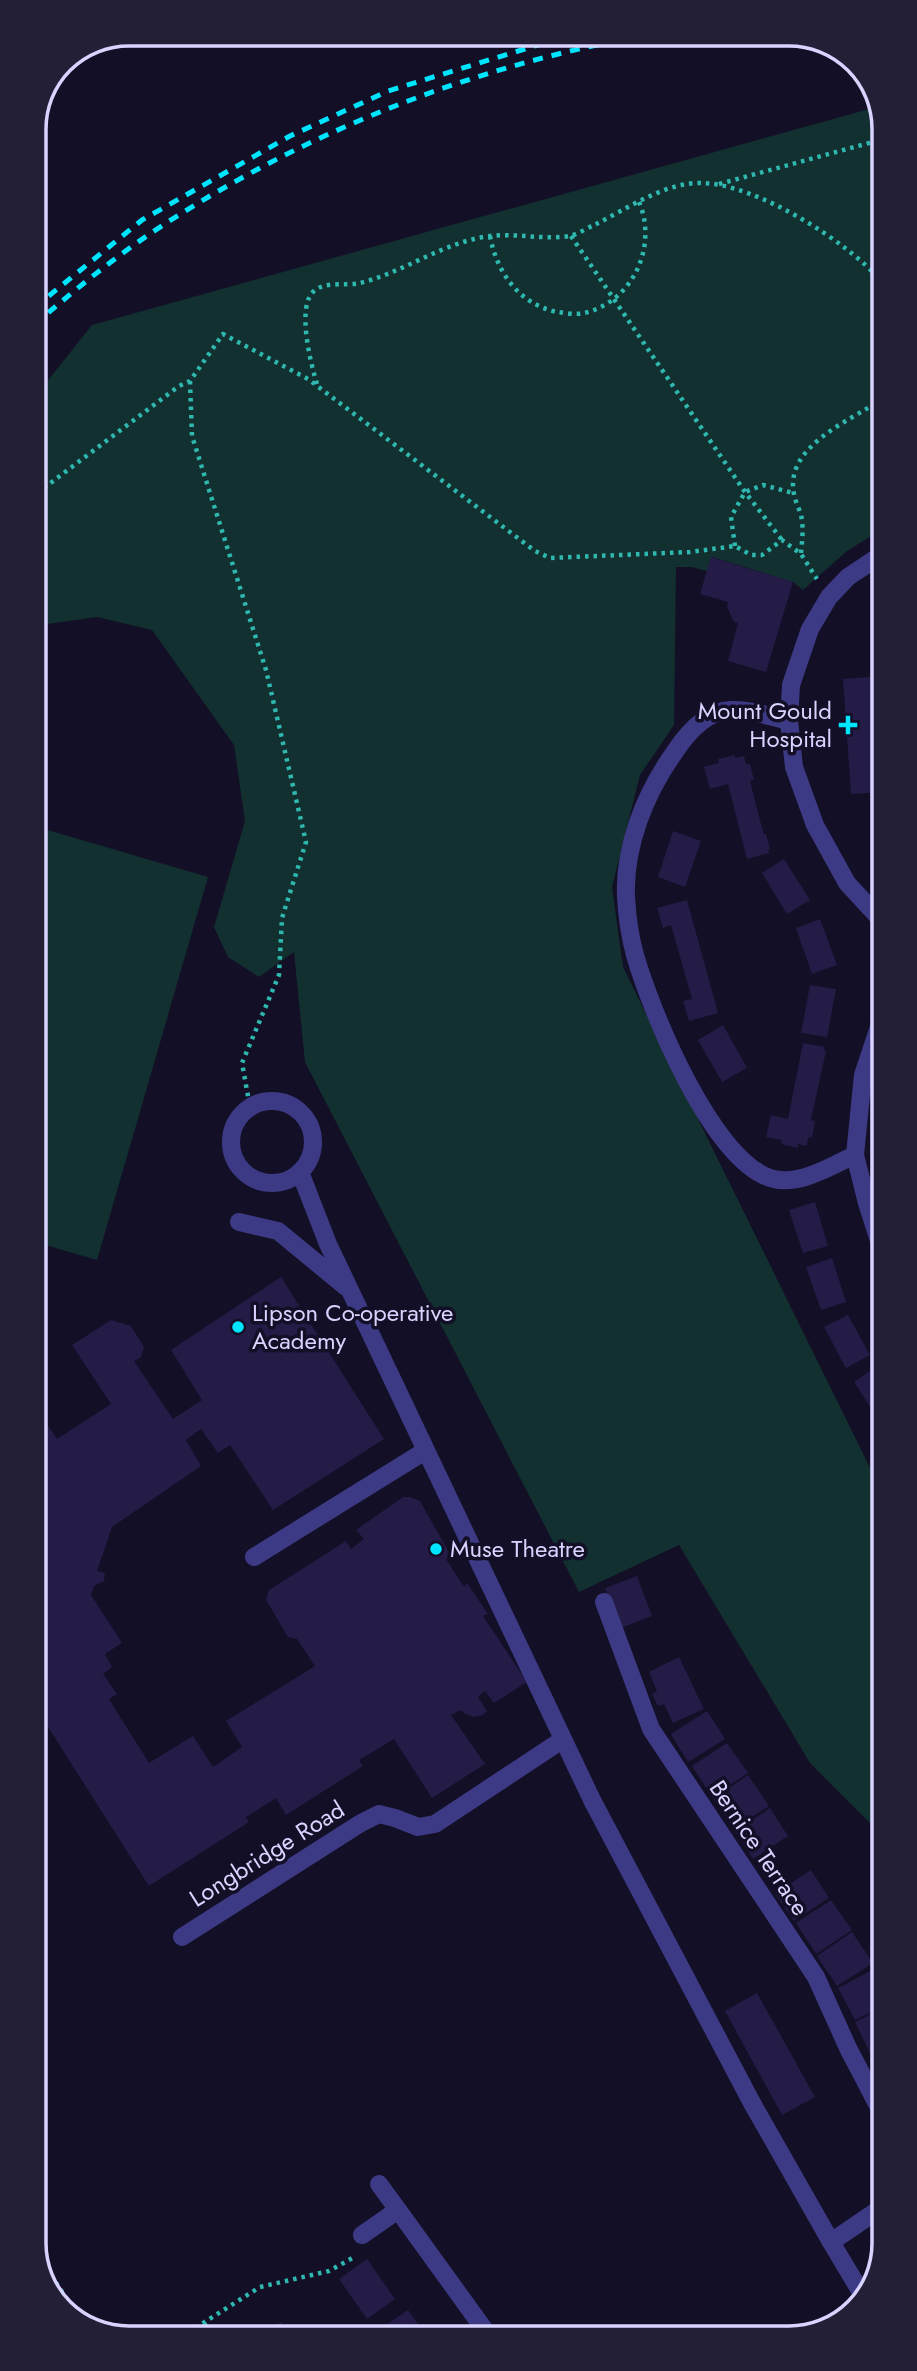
<svg xmlns="http://www.w3.org/2000/svg" width="917" height="2371" font-family="Jost,sans-serif">
<style>
.green{fill:#12302f}
.building{fill:#241b47}
.lines{fill:none;stroke-linecap:round;stroke-linejoin:round}
.path{stroke:#2fb8b0;stroke-width:4.5;stroke-dasharray:3.5 5;stroke-linecap:butt}
.minor{stroke:#3d3a85;stroke-width:18}
.rail{stroke:#00e5ff;stroke-width:5;stroke-dasharray:10 9;stroke-linecap:butt}
.poi-dot{fill:#00e5ff;stroke:#130f26;stroke-width:2.5}
.labels{text-anchor:middle;stroke-width:7;stroke-linejoin:round;paint-order:stroke}
.poi-label{font-size:24px;fill:#d9d4ff;stroke:#130f26;text-anchor:start}
.street-label{font-size:24px;fill:#d9d4ff;stroke:#130f26}
.rim{fill:none;stroke:#d9d4ff;stroke-width:3.5}
</style>
<rect width="100%" height="100%" fill="#130f26"/>
<g class="green">
<path d="M 880,106 L 881,530 L 847,551 L 803,590 L 793,582 L 712,557 L 707,571 L 692,567 L 676,567 L 674,725 L 640,775 L 612,887 L 623,967 L 883,1494 L 883,1836 L 810,1763 L 679,1545 L 579,1592 L 305,1062 L 294,952 L 259,977 L 228,957 L 214,927 L 245,821 L 234,745 L 152,630 L 97,617 L 34,626 L 34,398 L 92,325 Z"/>
<path d="M 34,826 L 208,877 L 97,1260 L 35,1242 Z"/>
</g>
<g class="building">
<path d="M 711,557 L 793,582 L 766,672 L 728,661 L 738,623 L 734,622 L 727,607 L 728,602 L 700,594 Z"/>
<path d="M 876,618 L 881,618 L 881,660 L 879,660 Z"/>
<path d="M 881,676 L 881,792 L 851,794 L 843,679 Z"/>
<path d="M 735,755 L 735,758 L 744,756 L 746,764 L 750,764 L 754,780 L 750,781 L 761,824 L 764,834 L 766,834 L 770,849 L 768,850 L 769,853 L 747,859 L 728,784 L 710,789 L 704,767 L 719,763 L 718,759 Z"/>
<path d="M 673,831 L 701,841 L 685,887 L 658,877 Z"/>
<path d="M 784,859 L 810,900 L 787,914 L 762,873 Z"/>
<path d="M 687,900 L 718,1013 L 689,1021 L 683,1001 L 692,999 L 671,925 L 663,928 L 657,908 Z"/>
<path d="M 820,919 L 837,965 L 812,974 L 796,928 Z"/>
<path d="M 810,985 L 836,989 L 827,1037 L 801,1033 Z"/>
<path d="M 723,1025 L 747,1068 L 722,1082 L 698,1040 Z"/>
<path d="M 803,1043 L 825,1047 L 824,1051 L 826,1051 L 811,1120 L 815,1121 L 812,1138 L 808,1137 L 807,1146 L 798,1144 L 798,1148 L 781,1144 L 782,1140 L 766,1137 L 771,1115 L 788,1119 Z"/>
<path d="M 815,1202 L 828,1246 L 803,1253 L 789,1210 Z"/>
<path d="M 832,1258 L 846,1302 L 821,1310 L 806,1267 Z"/>
<path d="M 281,1277 L 384,1439 L 273,1510 L 230,1445 L 218,1453 L 201,1429 L 186,1440 L 201,1466 L 112,1527 L 97,1571 L 105,1573 L 104,1581 L 94,1586 L 91,1595 L 122,1643 L 105,1654 L 112,1667 L 103,1674 L 117,1694 L 109,1699 L 149,1763 L 193,1736 L 213,1767 L 242,1747 L 226,1721 L 315,1666 L 297,1639 L 288,1637 L 266,1600 L 269,1590 L 346,1541 L 351,1549 L 364,1539 L 356,1530 L 403,1497 L 410,1497 L 420,1501 L 451,1556 L 446,1559 L 464,1587 L 467,1583 L 488,1614 L 483,1616 L 527,1682 L 494,1703 L 485,1691 L 478,1697 L 487,1711 L 483,1715 L 474,1717 L 465,1714 L 461,1710 L 451,1715 L 485,1764 L 432,1798 L 394,1739 L 359,1760 L 363,1766 L 286,1815 L 276,1798 L 246,1817 L 249,1822 L 149,1886 L 36,1708 L 35,1419 L 41,1415 L 57,1439 L 111,1404 L 72,1345 L 111,1320 L 131,1326 L 144,1347 L 141,1357 L 134,1361 L 173,1419 L 202,1400 L 171,1350 Z"/>
<path d="M 848,1315 L 870,1355 L 846,1368 L 824,1327 Z"/>
<path d="M 876,1367 L 882,1377 L 882,1418 L 879,1420 L 854,1382 Z"/>
<path d="M 637,1576 L 652,1616 L 621,1628 L 605,1588 Z"/>
<path d="M 679,1657 L 704,1709 L 673,1723 L 664,1704 L 658,1706 L 652,1694 L 657,1691 L 649,1672 Z"/>
<path d="M 707,1711 L 725,1739 L 688,1762 L 671,1734 Z"/>
<path d="M 727,1743 L 748,1773 L 712,1797 L 692,1766 Z"/>
<path d="M 748,1775 L 769,1806 L 733,1829 L 713,1799 Z"/>
<path d="M 770,1808 L 788,1836 L 753,1859 L 735,1832 Z"/>
<path d="M 811,1870 L 829,1898 L 794,1921 L 775,1894 Z"/>
<path d="M 831,1900 L 852,1930 L 816,1954 L 796,1923 Z"/>
<path d="M 852,1932 L 873,1963 L 837,1986 L 817,1956 Z"/>
<path d="M 876,1968 L 883,1982 L 883,2006 L 855,2020 L 838,1988 Z"/>
<path d="M 757,1993 L 815,2097 L 782,2115 L 725,2011 Z"/>
<path d="M 883,2008 L 883,2045 L 876,2048 L 883,2046 L 883,2080 L 855,2022 Z"/>
<path d="M 367,2259 L 395,2299 L 367,2319 L 339,2279 Z"/>
<path d="M 408,2310 L 427,2336 L 385,2336 L 380,2329 Z"/>
<path d="M 281,2322 L 292,2337 L 260,2337 Z"/>
</g>
<g class="lines">
<g class="path">
<path d="M 719,184 L 880,140"/>
<path d="M 490,236 C 497,273 519,304 557,312 C 565,313 576,315 584,313 C 633,302 658,246 639,202"/>
<path d="M 571,236 L 745,492 L 782,540"/>
<path d="M 190,381 L 192,436 L 266,670 L 306,842 L 282,918 L 279,975 L 242,1063 L 250,1107"/>
<path d="M 317,384 C 311,365 296,306 314,291 C 325,281 347,286 360,283 C 405,272 443,242 490,236 C 516,233 544,240 570,236 C 578,234 587,228 594,225 C 627,209 665,182 702,183 C 756,184 847,241 881,281"/>
<path d="M 34,502 L 44,488 L 179,386 L 190,381 L 223,334 L 308,379 L 535,551 L 550,558 L 690,552 L 735,546 L 751,555 L 762,555 L 782,540 L 801,554 L 817,579"/>
<path d="M 735,546 L 731,517 L 745,492 L 763,485 L 793,493"/>
<path d="M 801,553 C 802,541 804,528 801,515 C 799,508 795,501 794,494 C 784,447 849,421 881,400"/>
<path d="M 37,2254 L 74,2310 L 96,2328"/>
<path d="M 204,2323 L 213,2337"/>
<path d="M 181,2337 L 260,2287 L 329,2271 L 356,2256"/>
</g>
<g class="minor">
<path d="M 881,555 L 848,577 L 829,597 L 810,629 L 791,685 L 789,721 L 794,767 L 815,825 L 847,883 L 882,921"/>
<path d="M 789,721 C 771,717 750,709 731,710 C 706,711 687,733 674,753 C 645,794 624,846 626,897 C 627,915 630,937 635,955 C 651,1011 711,1158 770,1178 C 798,1187 829,1167 855,1155"/>
<path d="M 882,1018 L 863,1075 L 855,1155 L 867,1203 L 882,1250"/>
<circle cx="272" cy="1142" r="41"/>
<path d="M 300,1172 L 328,1244 L 592,1800 L 752,2103 L 831,2242"/>
<path d="M 239,1222 L 278,1231 L 346,1287"/>
<path d="M 254,1557 L 425,1451"/>
<path d="M 604,1602 L 651,1729 L 816,1977 L 848,2048 L 884,2117"/>
<path d="M 182,1937 L 361,1823 L 379,1814 L 395,1818 L 418,1827 L 435,1824 L 562,1740"/>
<path d="M 379,2184 L 398,2210"/>
<path d="M 362,2235 L 398,2210 L 489,2336"/>
<path d="M 865,2299 L 831,2242 L 884,2206"/>
</g>
<g class="rail">
<path d="M 34,308 L 142,220 L 290,136 L 388,91 L 541,44 L 587,33"/>
<path d="M 34,325 C 71,293 110,261 151,233 C 304,131 479,63 660,33"/>
</g>
</g>
<g class="poi-dot">
<path d="M844.5 714.5h7v7h7v7h-7v7h-7v-7h-7v-7h7z"/>
<circle cx="238" cy="1327" r="7"/>
<circle cx="436" cy="1549" r="7"/>
</g>
<g class="labels">
<g class="poi-label">
<text x="832" y="719" text-anchor="end">Mount Gould<tspan x="832" dy="28">Hospital</tspan></text>
<text x="252" y="1321">Lipson Co-operative<tspan x="252" dy="28">Academy</tspan></text>
<text x="450" y="1557">Muse Theatre</text>
</g>
<g class="street-label">
<text transform="translate(759 1848) rotate(56)" y="8">Bernice Terrace</text>
<text transform="translate(267 1854) rotate(-32)" y="8">Longbridge Road</text>
</g>
</g>
<path d="M0 0H917V2371H0ZM129 46H789A83 83 0 0 1 872 129V2243A83 83 0 0 1 789 2326H129A83 83 0 0 1 46 2243V129A83 83 0 0 1 129 46Z" fill="#231f37" fill-rule="evenodd"/>
<path class="rim" d="M129 46H789A83 83 0 0 1 872 129V2243A83 83 0 0 1 789 2326H129A83 83 0 0 1 46 2243V129A83 83 0 0 1 129 46Z"/>
</svg>
